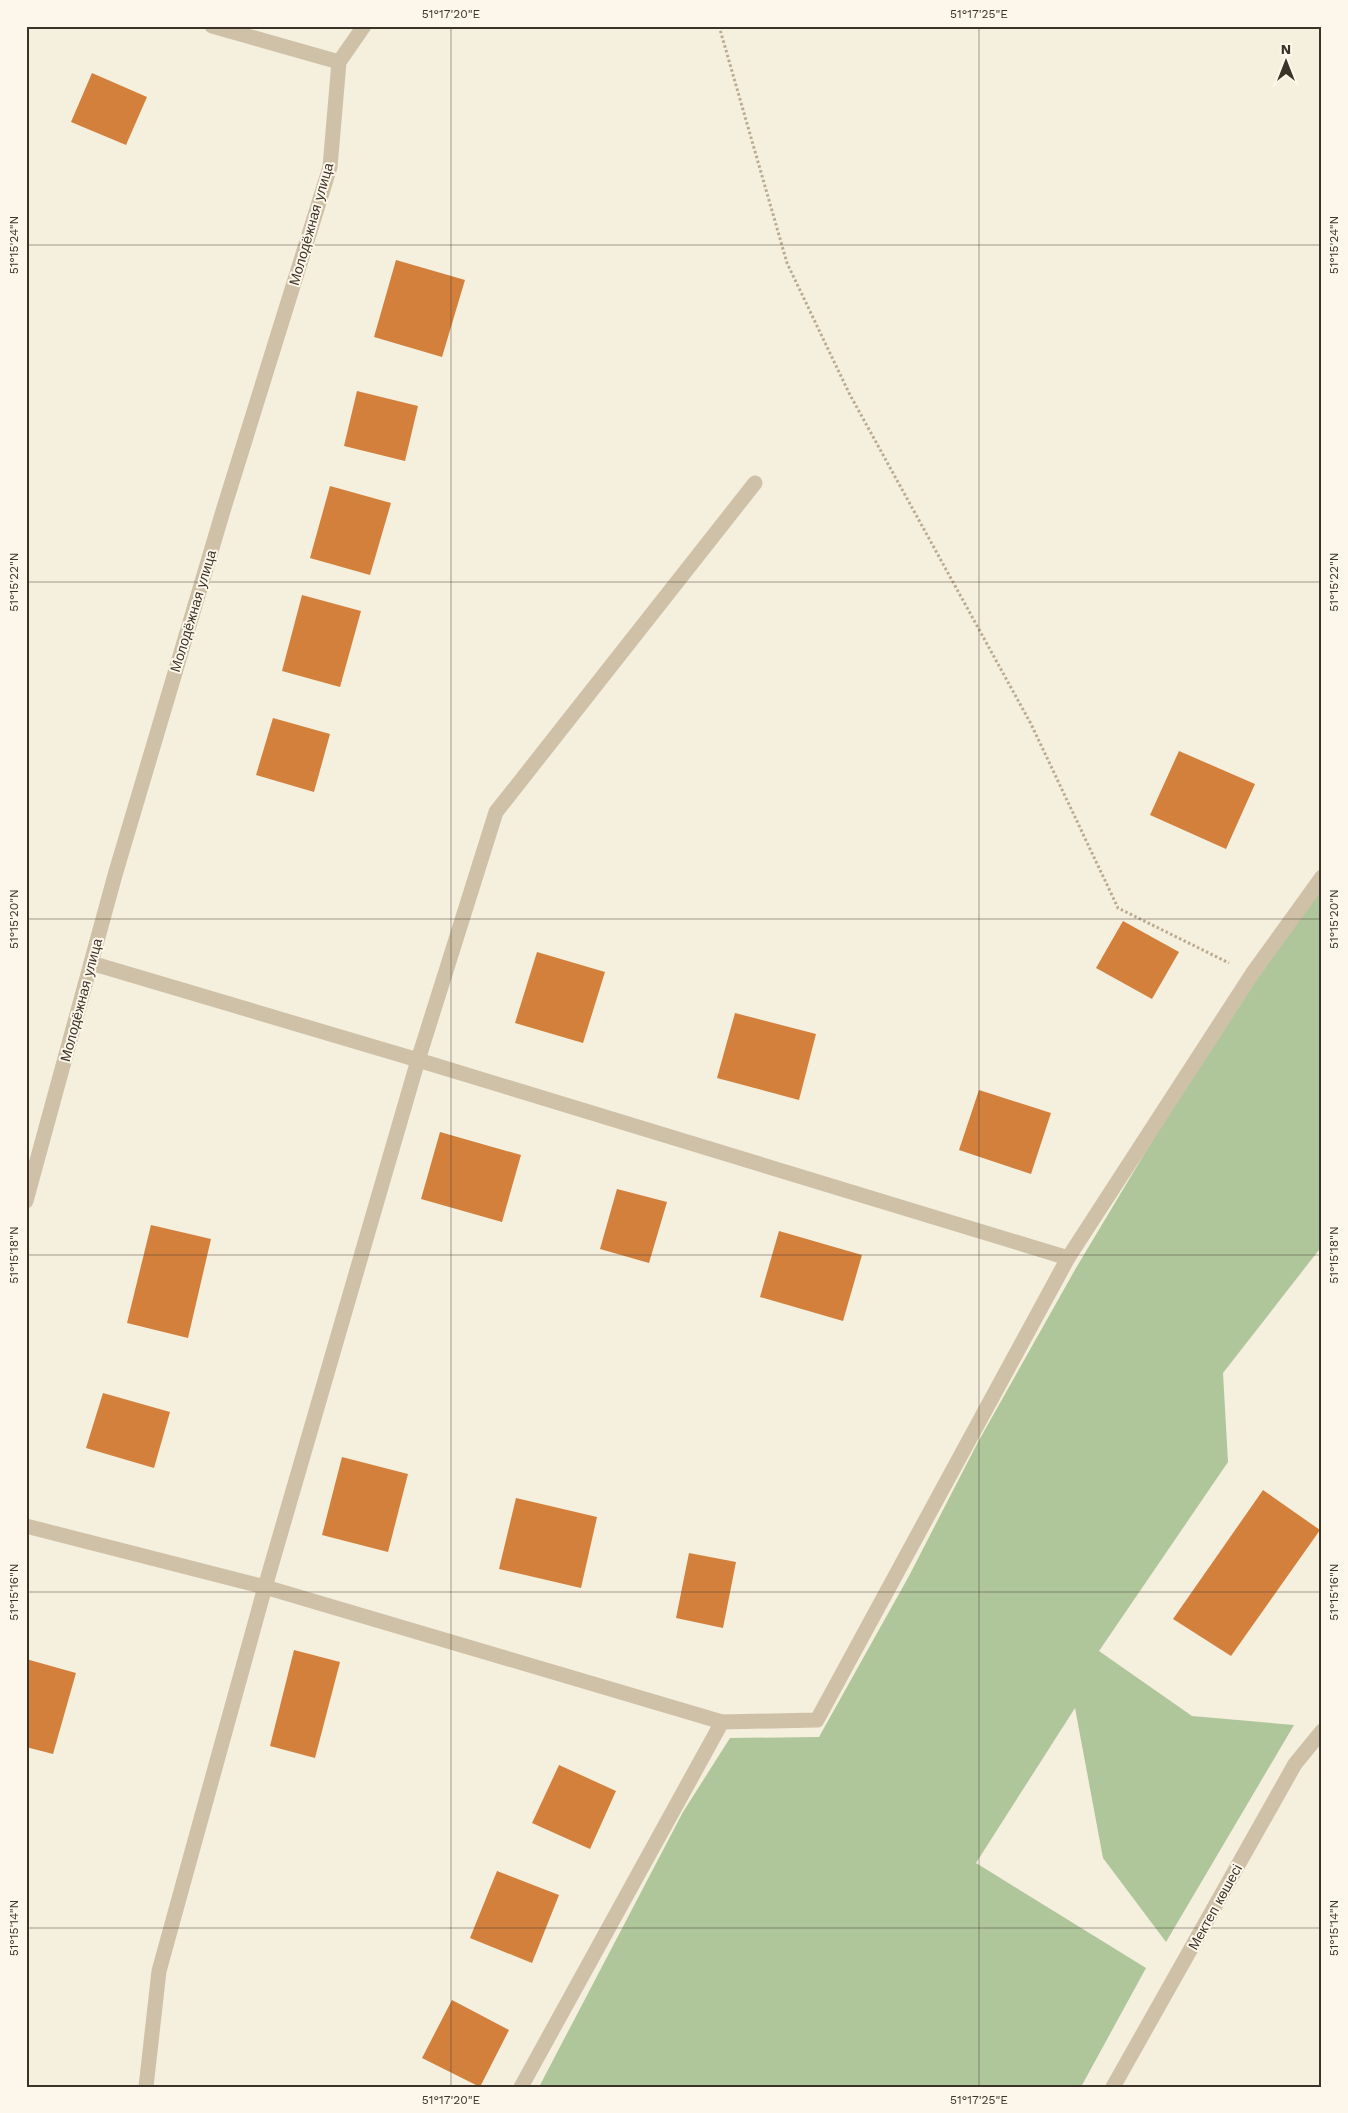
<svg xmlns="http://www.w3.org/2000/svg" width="1348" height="2113" font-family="'Work Sans',sans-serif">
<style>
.green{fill:#afc69b}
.building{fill:#d3803d}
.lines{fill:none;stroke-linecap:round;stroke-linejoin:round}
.path{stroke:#bbac91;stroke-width:3;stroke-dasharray:2.5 2.5;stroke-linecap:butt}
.street{stroke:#cfc1a7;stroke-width:15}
.ticks{fill:none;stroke:#3b3228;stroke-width:1;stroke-opacity:0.45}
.labels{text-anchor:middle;stroke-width:4;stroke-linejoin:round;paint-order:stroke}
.street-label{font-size:14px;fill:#3b3228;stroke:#fcf7ea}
.neatline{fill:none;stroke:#3b3228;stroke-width:2}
.ticks-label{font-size:12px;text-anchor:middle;fill:#3b3228}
</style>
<rect width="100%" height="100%" fill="#f5efdd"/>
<path class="green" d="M 1322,883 L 1322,1246 L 1223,1373 L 1228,1462 L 1099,1651 L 1192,1716 L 1294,1725 L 1166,1942 L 1103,1858 L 1075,1708 L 976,1863 L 1146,1968 L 1081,2087 L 539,2087 L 683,1812 L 730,1738 L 819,1737 L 909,1576 L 978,1442 L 1076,1268 L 1252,974 Z"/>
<g class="building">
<path d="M 92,73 L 147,97 L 126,145 L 71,122 Z"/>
<path d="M 396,260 L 465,280 L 442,357 L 374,337 Z"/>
<path d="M 357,391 L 418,406 L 405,461 L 344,446 Z"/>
<path d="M 330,486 L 391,503 L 370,575 L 310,558 Z"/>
<path d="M 302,595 L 361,611 L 340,687 L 282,671 Z"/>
<path d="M 273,718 L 330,734 L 314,792 L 256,775 Z"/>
<path d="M 1179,751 L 1255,784 L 1226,849 L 1150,815 Z"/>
<path d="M 1123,921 L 1179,952 L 1152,999 L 1096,968 Z"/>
<path d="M 537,952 L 605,972 L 583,1043 L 515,1023 Z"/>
<path d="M 735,1013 L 816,1034 L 799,1100 L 717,1078 Z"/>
<path d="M 979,1090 L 1051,1113 L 1031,1174 L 959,1150 Z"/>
<path d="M 440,1132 L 521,1155 L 502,1222 L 421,1199 Z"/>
<path d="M 617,1189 L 667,1202 L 649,1263 L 600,1249 Z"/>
<path d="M 151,1225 L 211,1239 L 188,1338 L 127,1323 Z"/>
<path d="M 779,1231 L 862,1255 L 843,1321 L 760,1297 Z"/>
<path d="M 103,1393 L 170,1412 L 154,1468 L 86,1448 Z"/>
<path d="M 342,1457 L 408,1474 L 388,1552 L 322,1535 Z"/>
<path d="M 1263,1490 L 1320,1530 L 1231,1656 L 1173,1619 Z"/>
<path d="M 516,1498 L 597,1517 L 581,1588 L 499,1569 Z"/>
<path d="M 689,1553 L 736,1562 L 723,1628 L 676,1618 Z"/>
<path d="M 294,1650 L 340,1662 L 315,1758 L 270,1746 Z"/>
<path d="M 26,1659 L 76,1673 L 53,1754 L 26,1747 Z"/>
<path d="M 559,1765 L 616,1791 L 590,1849 L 532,1823 Z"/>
<path d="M 497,1871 L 559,1895 L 532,1963 L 470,1938 Z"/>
<path d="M 452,2000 L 509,2030 L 480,2087 L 422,2058 Z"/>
</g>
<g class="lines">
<path class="path" d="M 719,26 L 787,263 L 849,393 L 1031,724 L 1118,908 L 1229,963"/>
<g class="street">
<path d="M 212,26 L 339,62"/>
<path d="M 91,963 L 418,1060 L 1068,1258"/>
<path d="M 26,1201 L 115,875 L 223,511 L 330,167 L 339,62 L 364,26"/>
<path d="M 26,1526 L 265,1587 L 722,1722"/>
<path d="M 146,2087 L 159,1971 L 265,1587 L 418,1060 L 496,812 L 755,483"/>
<path d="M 521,2087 L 722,1722 L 817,1720 L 1068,1258 L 1252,974 L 1322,877"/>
<path d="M 1113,2087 L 1295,1764 L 1322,1731"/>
</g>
</g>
<path class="ticks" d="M 451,26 L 451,2087M 979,26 L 979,2087M 26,245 L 1322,245M 26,582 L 1322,582M 26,919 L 1322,919M 26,1255 L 1322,1255M 26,1592 L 1322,1592M 26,1928 L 1322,1928"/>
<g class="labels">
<g class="street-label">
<text transform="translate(311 224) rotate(-74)" y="5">Молодёжная улица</text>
<text transform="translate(193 611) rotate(-73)" y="5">Молодёжная улица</text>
<text transform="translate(81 1000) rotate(-75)" y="5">Молодёжная улица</text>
<text transform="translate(1215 1907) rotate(-61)" y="5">Мектеп көшесі</text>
</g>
</g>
<rect width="1348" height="2113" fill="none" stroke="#fcf7ea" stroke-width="55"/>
<g transform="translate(1286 62)" stroke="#fcf7ea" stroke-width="4" paint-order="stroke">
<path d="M0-4L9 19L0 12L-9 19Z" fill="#3b3228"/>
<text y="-8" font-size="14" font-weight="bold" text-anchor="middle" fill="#3b3228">N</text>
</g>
<rect x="28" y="28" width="1292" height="2058" class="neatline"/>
<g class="ticks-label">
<text x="451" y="18">51°17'20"E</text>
<text x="979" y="18">51°17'25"E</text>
<text transform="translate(14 245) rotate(-90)" y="4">51°15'24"N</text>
<text transform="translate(1334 245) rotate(-90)" y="4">51°15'24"N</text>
<text transform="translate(14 582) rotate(-90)" y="4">51°15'22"N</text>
<text transform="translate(1334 582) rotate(-90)" y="4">51°15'22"N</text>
<text transform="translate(14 919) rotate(-90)" y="4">51°15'20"N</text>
<text transform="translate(1334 919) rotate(-90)" y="4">51°15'20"N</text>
<text transform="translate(14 1255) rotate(-90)" y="4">51°15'18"N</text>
<text transform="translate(1334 1255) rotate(-90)" y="4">51°15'18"N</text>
<text transform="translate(14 1592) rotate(-90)" y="4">51°15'16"N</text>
<text transform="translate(1334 1592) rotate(-90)" y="4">51°15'16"N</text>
<text transform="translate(14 1928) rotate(-90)" y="4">51°15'14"N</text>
<text transform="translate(1334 1928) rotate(-90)" y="4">51°15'14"N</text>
<text x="451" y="2104">51°17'20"E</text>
<text x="979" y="2104">51°17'25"E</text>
</g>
</svg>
